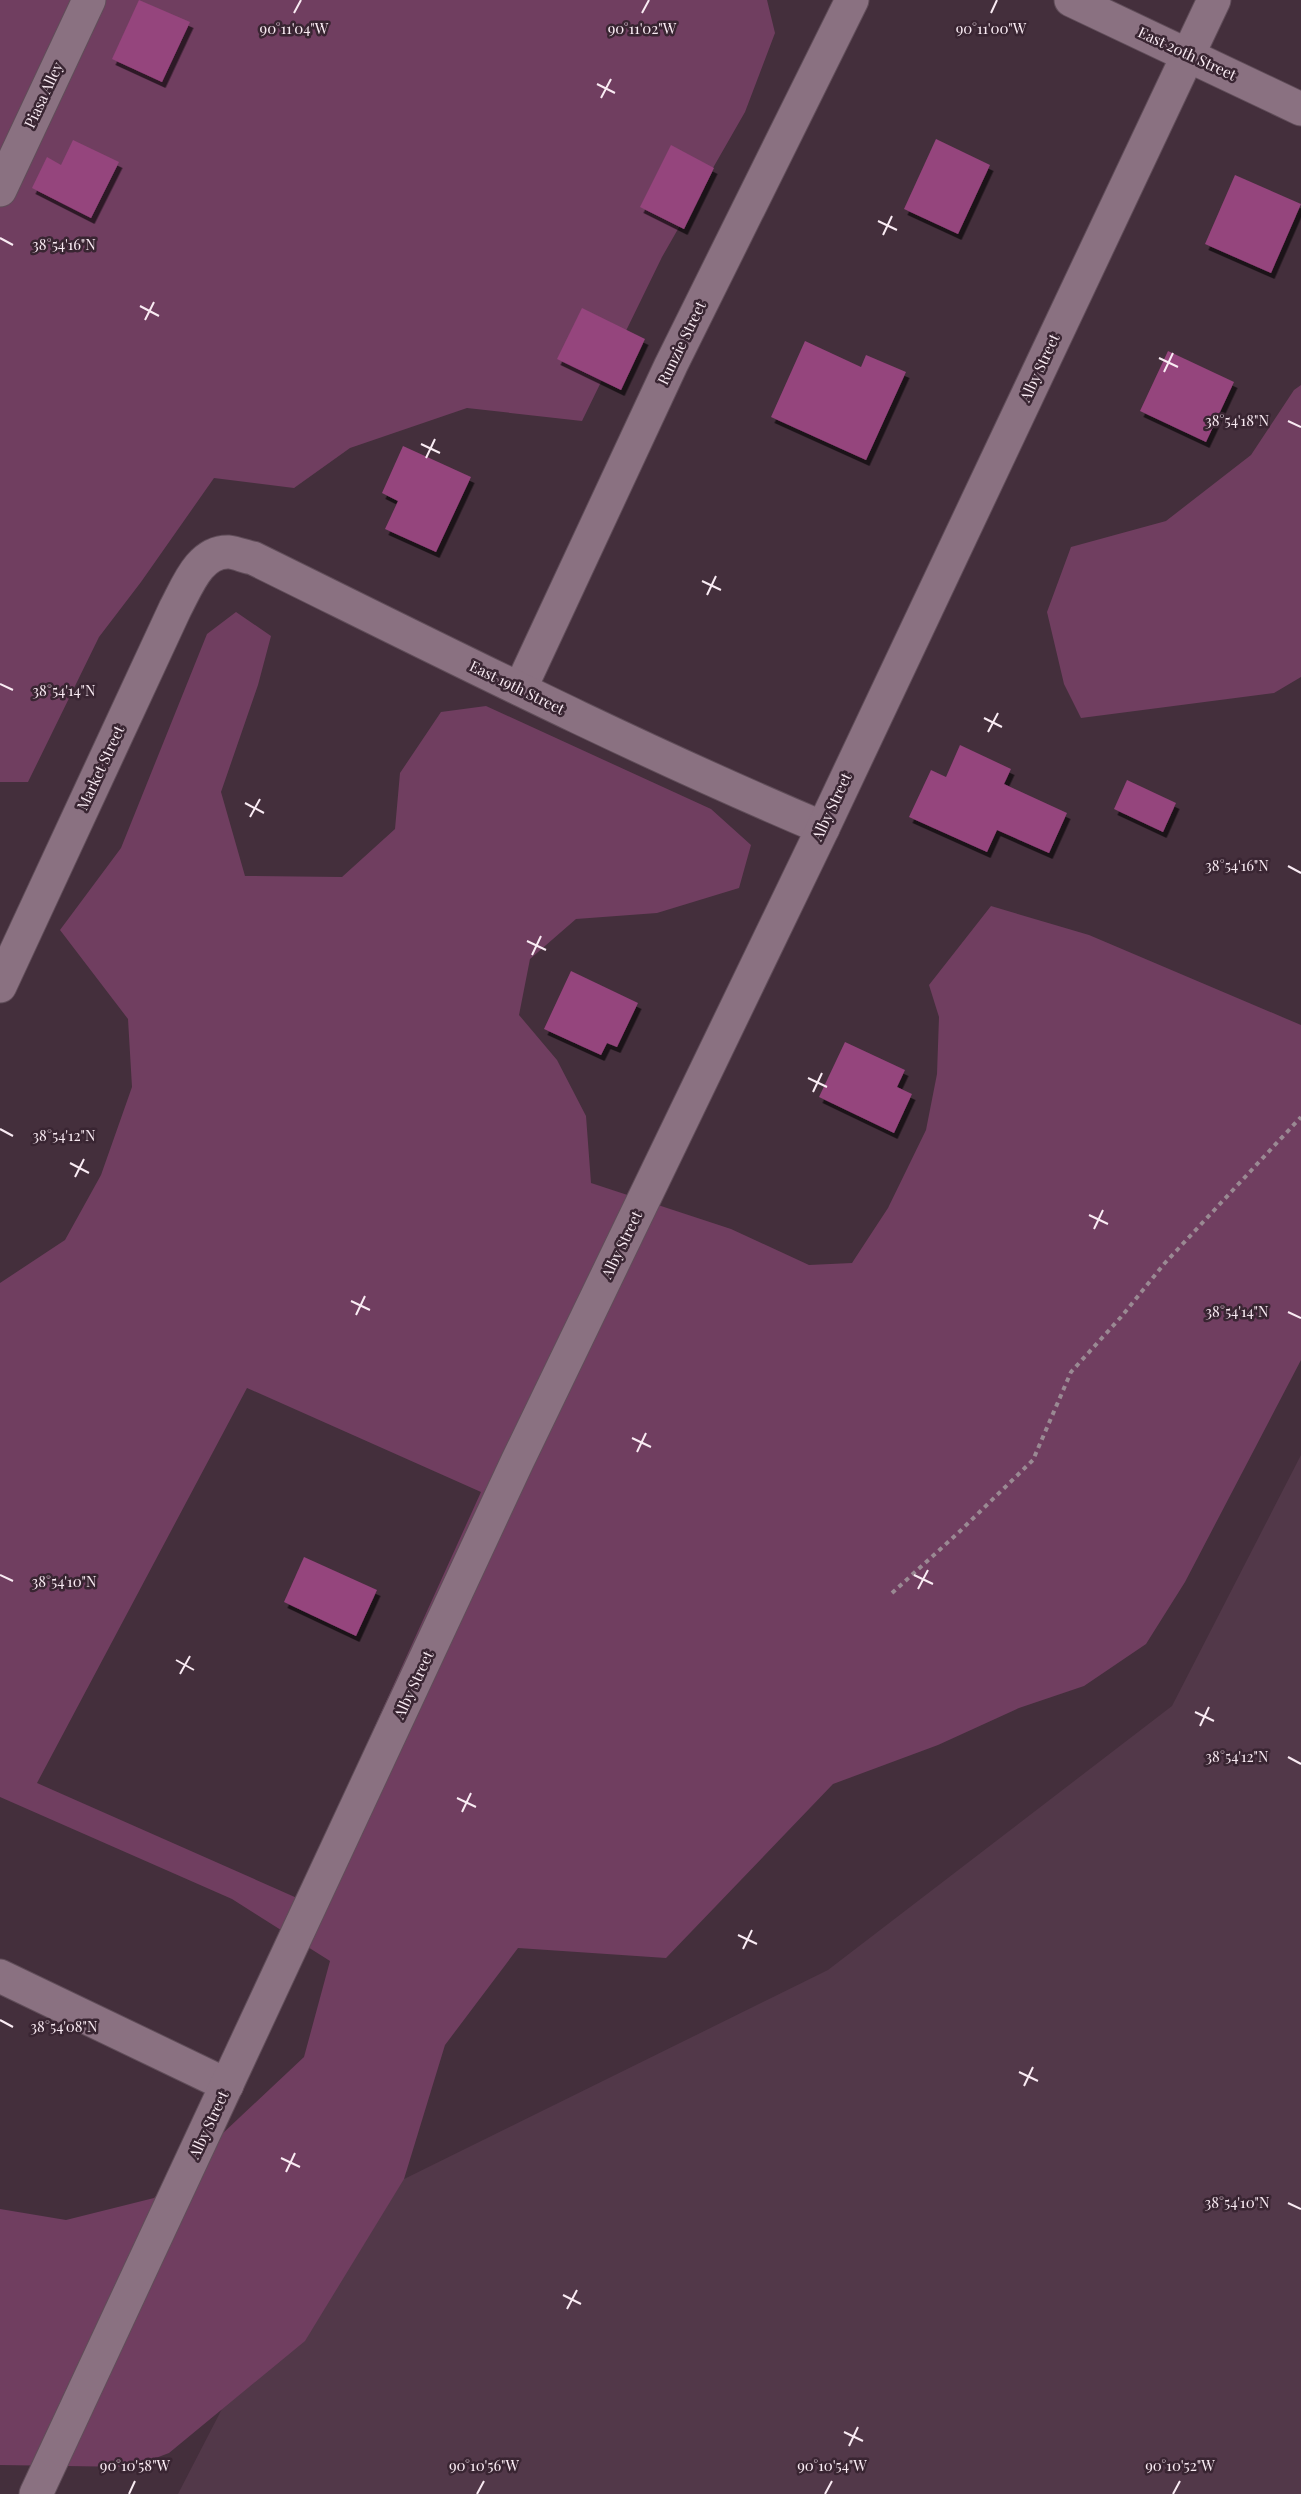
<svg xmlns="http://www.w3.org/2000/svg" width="1301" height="2494" font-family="'Playfair Display',serif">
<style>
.built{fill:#523849}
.green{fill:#703e60;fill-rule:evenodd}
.building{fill:#95447d;filter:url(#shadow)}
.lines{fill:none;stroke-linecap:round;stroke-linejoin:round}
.minor-casing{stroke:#604d59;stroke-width:35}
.path{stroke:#9a8993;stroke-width:4;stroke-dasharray:4.5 4.5;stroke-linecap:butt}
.minor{stroke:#8a7181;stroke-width:33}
.ticks{fill:none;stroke:#f9ebf3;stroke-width:2}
.labels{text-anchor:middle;stroke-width:5;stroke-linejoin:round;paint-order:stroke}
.street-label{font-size:15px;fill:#f9ebf3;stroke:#392532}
.ticks-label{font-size:15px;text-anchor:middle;fill:#f9ebf3;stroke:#392532;stroke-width:5;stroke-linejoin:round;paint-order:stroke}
</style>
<defs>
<filter id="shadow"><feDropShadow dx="3.5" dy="6" stdDeviation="0" flood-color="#0009"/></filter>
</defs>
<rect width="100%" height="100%" fill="#442f3c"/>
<path class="built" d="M 1301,1455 L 1301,2494 L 178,2494 L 319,2221 L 828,1970 L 1172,1706 Z"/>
<g class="green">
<path d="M 0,0 L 767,0 L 775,33 L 745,112 L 662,257 L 582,421 L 467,408 L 350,448 L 294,488 L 214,478 L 141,582 L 99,637 L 28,782 L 0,782 Z"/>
<path d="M 1301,385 L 1301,677 L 1274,693 L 1081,718 L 1064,684 L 1047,612 L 1071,547 L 1166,521 L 1251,455 L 1294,390 Z"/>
<path d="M 236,612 L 271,636 L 258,685 L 221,792 L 245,876 L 342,877 L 395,829 L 400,773 L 441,712 L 486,706 L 711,809 L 751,845 L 739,888 L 657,913 L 576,919 L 530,959 L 519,1015 L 557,1060 L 586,1116 L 591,1183 L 731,1229 L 809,1265 L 852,1263 L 888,1208 L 926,1130 L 937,1074 L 939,1017 L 929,985 L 991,906 L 1089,935 L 1301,1025 L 1301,1360 L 1185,1582 L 1146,1644 L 1084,1686 L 1019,1708 L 938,1745 L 833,1784 L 666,1958 L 518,1948 L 445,2045 L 404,2179 L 305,2341 L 169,2453 L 132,2467 L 0,2465 L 0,2209 L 66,2220 L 154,2198 L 304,2057 L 330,1961 L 232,1899 L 0,1797 L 0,1283 L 65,1240 L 101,1175 L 132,1087 L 128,1019 L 60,930 L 121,848 L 207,634 ZM 247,1388 L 481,1492 L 297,1898 L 37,1783 Z"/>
</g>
<g class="building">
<path d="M 139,0 L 190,22 L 162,82 L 112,59 Z"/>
<path d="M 936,139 L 990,165 L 958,234 L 904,209 Z"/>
<path d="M 73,140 L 119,162 L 91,218 L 32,188 L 47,157 L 61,165 Z"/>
<path d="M 671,145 L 714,168 L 684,229 L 640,207 Z"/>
<path d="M 1235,175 L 1301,204 L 1271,273 L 1205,244 Z"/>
<path d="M 582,308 L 645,339 L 621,390 L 557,359 Z"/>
<path d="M 805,341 L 861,367 L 866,355 L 906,372 L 866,460 L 771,417 Z"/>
<path d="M 1168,351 L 1234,382 L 1206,442 L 1140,411 Z"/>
<path d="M 403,446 L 471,477 L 436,552 L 385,529 L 398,501 L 382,493 Z"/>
<path d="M 960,745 L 1011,769 L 1004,784 L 1067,813 L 1049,853 L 997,830 L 987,852 L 909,817 L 931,770 L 946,777 Z"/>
<path d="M 1127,780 L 1176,803 L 1163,832 L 1114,809 Z"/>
<path d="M 571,971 L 638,1003 L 617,1047 L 607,1043 L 601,1055 L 544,1029 Z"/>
<path d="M 845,1042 L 905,1070 L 897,1087 L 912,1094 L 894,1133 L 819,1097 Z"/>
<path d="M 304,1557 L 377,1590 L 356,1636 L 284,1602 Z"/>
</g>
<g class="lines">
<g class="minor-casing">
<g id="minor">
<path d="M 1071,0 L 1301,109"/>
<path d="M 0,190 L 89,0"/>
<path d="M 520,689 L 671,365 L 852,0"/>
<path d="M 0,986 L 175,609 C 187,587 199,551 229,552 C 237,553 246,557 253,558 C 442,651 629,746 823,828"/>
<path d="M 0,1976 L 227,2085"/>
<path d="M 36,2494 L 517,1462 L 823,828 L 1214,0"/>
</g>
</g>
<path class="path" d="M 892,1593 L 957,1534 L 1033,1460 L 1071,1372 L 1121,1317 L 1164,1264 L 1301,1117"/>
<use href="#minor" class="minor"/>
</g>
<path class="ticks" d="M 294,13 L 301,0M 642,13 L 649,0M 991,13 L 997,0M 597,84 L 615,93M 601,98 L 611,79M 878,221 L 897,230M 883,235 L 892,216M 0,238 L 13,245M 140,306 L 159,316M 145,320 L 154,302M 1159,358 L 1178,367M 1164,372 L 1173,353M 1288,421 L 1301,427M 421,444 L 440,453M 426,458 L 435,439M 702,581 L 721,590M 707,595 L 716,576M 0,684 L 13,690M 984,718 L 1002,727M 988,732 L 998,713M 245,803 L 264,813M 250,817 L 260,799M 1288,866 L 1301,873M 527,941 L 546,950M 532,955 L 541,936M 808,1078 L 827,1087M 813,1092 L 822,1073M 0,1129 L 13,1136M 70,1163 L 89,1173M 75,1177 L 84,1159M 1089,1215 L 1108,1224M 1094,1229 L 1103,1210M 351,1301 L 370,1310M 1288,1312 L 1301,1318M 356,1315 L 365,1296M 632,1438 L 651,1447M 637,1452 L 646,1433M 0,1575 L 13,1581M 914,1575 L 933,1584M 918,1589 L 928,1570M 176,1660 L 194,1670M 180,1674 L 190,1656M 1195,1712 L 1214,1721M 1200,1726 L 1209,1707M 1288,1757 L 1301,1764M 457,1798 L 476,1807M 462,1812 L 471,1793M 738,1935 L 757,1944M 743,1949 L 752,1930M 0,2020 L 13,2027M 1019,2072 L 1038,2081M 1024,2086 L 1033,2067M 281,2158 L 300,2167M 286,2172 L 295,2153M 1288,2203 L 1301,2209M 563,2295 L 581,2304M 567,2309 L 577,2290M 844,2432 L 863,2441M 849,2446 L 858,2427M 129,2494 L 135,2481M 477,2494 L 484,2481M 825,2494 L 832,2481M 1173,2494 L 1180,2481"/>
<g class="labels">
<g class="street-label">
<text transform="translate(1187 54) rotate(25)" y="5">East 20th Street</text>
<text transform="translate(44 95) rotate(-65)" y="5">Piasa Alley</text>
<text transform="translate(682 343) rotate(-64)" y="5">Runzie Street</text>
<text transform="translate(1040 368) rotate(-65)" y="5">Alby Street</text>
<text transform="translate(517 688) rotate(26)" y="5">East 19th Street</text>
<text transform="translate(101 768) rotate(-65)" y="5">Market Street</text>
<text transform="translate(832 807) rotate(-65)" y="5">Alby Street</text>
<text transform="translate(622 1245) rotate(-64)" y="5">Alby Street</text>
<text transform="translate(414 1685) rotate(-65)" y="5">Alby Street</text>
<text transform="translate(209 2125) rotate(-65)" y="5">Alby Street</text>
</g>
</g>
<g class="ticks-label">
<text x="294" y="34">90°11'04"W</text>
<text x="642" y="34">90°11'02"W</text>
<text x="991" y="34">90°11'00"W</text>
<text x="64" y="250">38°54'16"N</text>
<text x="1237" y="426">38°54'18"N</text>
<text x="64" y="696">38°54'14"N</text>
<text x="1237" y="871">38°54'16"N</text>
<text x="64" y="1141">38°54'12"N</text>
<text x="1237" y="1317">38°54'14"N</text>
<text x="64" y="1587">38°54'10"N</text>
<text x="1237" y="1762">38°54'12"N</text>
<text x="64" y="2032">38°54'08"N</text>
<text x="1237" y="2208">38°54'10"N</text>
<text x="135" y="2471">90°10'58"W</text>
<text x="484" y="2471">90°10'56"W</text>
<text x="832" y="2471">90°10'54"W</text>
<text x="1180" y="2471">90°10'52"W</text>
</g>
</svg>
